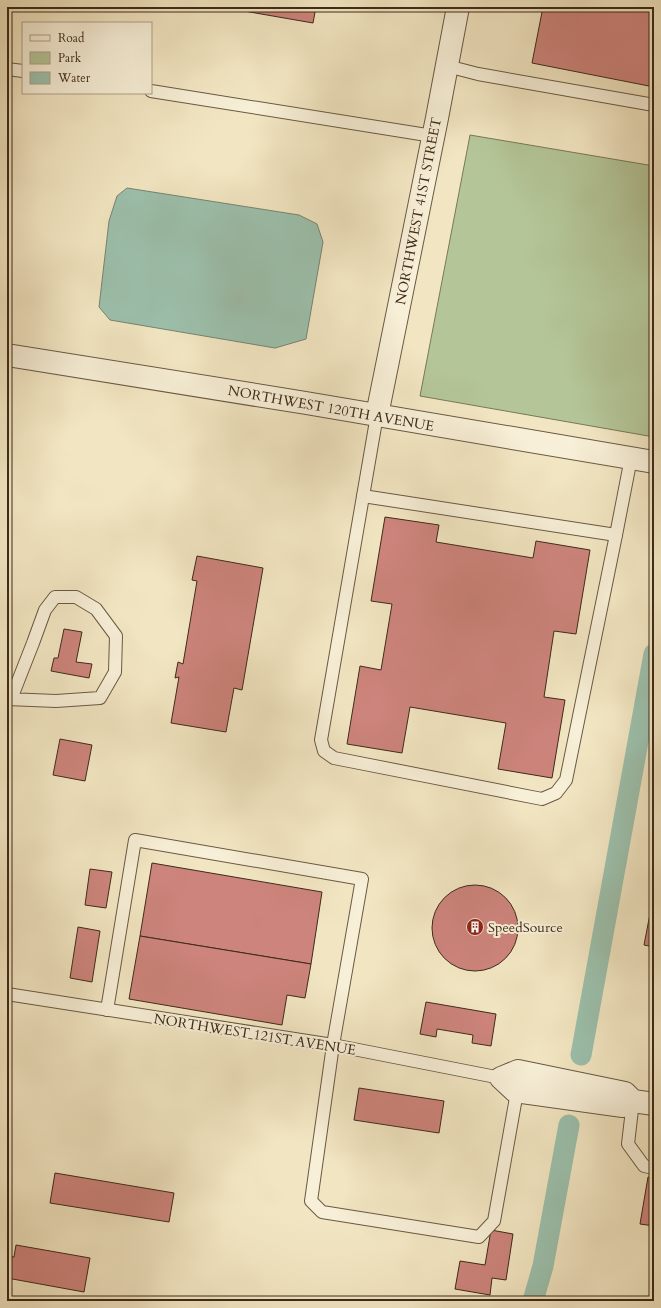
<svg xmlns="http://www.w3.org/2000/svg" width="661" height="1308" font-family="Cardo,serif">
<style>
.green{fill:#b4c698;stroke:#787859}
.water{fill:#9cc0ac;stroke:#768472}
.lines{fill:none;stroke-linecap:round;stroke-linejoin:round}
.canal{stroke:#9cc0ac;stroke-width:21}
.building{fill:#cd847c;stroke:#3d2a1a}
.lane-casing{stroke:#6a5944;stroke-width:14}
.street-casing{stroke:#6a5944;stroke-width:24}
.lane{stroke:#f7efd7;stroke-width:12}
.street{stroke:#f7efd7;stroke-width:22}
.labels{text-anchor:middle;stroke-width:4;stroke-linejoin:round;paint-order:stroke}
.street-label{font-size:14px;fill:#3d2a1a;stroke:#f7efd7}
.poi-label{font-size:14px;fill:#3d2a1a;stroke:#f7efd7;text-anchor:start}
</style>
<rect width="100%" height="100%" fill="#f2e6c2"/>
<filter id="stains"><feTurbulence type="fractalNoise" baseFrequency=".005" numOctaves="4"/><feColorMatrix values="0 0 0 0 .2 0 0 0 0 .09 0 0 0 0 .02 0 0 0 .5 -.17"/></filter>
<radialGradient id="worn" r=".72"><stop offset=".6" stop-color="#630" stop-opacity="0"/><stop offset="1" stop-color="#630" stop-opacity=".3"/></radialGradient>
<path class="green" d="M 470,135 L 654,166 L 654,437 L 420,396 Z"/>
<path class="water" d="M 127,188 L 299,215 L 317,224 L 323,242 L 306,339 L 275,348 L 110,320 L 99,307 L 109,221 L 117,196 Z"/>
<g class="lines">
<g class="canal">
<path d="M 581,1055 L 654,654"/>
<path d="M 533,1301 L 543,1266 L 569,1125"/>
</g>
</g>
<g class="building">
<path d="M 221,7 L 316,7 L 313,23 Z"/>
<path d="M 543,7 L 654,7 L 654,87 L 532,63 Z"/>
<path d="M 385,517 L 439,525 L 436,542 L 533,558 L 536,541 L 590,550 L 576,634 L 554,631 L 544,697 L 565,700 L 552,778 L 498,769 L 506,723 L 410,707 L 402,753 L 347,744 L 360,666 L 381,670 L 392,604 L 371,601 Z"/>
<path d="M 197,556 L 263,568 L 242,690 L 234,688 L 226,732 L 171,723 L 179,677 L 175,678 L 178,662 L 183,664 L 197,581 L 192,580 Z"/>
<path d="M 64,629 L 82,632 L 76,662 L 92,664 L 89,678 L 51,671 L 54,658 L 58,658 Z"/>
<path d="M 60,739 L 92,745 L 85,781 L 53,775 Z"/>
<path d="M 152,863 L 322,892 L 311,964 L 140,936 Z"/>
<path d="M 90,869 L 112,872 L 106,908 L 85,905 Z"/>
<circle cx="475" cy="928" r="43"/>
<path d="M 654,893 L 654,947 L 644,945 Z"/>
<path d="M 78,927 L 100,931 L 92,982 L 70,978 Z"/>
<path d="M 140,936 L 311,964 L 305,998 L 287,995 L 282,1025 L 129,999 Z"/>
<path d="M 426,1002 L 496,1014 L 491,1046 L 472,1043 L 473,1035 L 437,1029 L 436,1037 L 420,1034 Z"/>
<path d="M 359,1088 L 444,1101 L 439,1133 L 354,1120 Z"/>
<path d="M 55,1173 L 174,1193 L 169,1222 L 50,1203 Z"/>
<path d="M 648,1177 L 654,1178 L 654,1226 L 640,1224 Z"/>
<path d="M 491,1230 L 513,1234 L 506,1280 L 492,1278 L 490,1295 L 455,1289 L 460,1261 L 485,1265 Z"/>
<path d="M 16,1245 L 90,1258 L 84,1292 L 7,1278 L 7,1256 L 14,1257 Z"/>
</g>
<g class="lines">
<g class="lane-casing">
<g id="lane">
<path d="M 447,66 L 478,74 L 654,105"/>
<path d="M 7,69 L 23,71"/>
<path d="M 151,91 L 433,136"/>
<path d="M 377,415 L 321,740 L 324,751 L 334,758 L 542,799 L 556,793 L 566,780 L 616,535 L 631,458"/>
<path d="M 363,496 L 616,535"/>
<path d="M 7,699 L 56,701 L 100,698 L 115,672 L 116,636 L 96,609 L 76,597 L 55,597 L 45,610 L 33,643 L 11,699"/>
<path d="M 7,994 L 333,1045 L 501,1078"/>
<path d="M 107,1010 L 135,840 L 362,879 L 333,1045 L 311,1201 L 322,1212 L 479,1237 L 494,1221 L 517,1092"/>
<path d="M 633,1101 L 628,1144 L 644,1166 L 654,1168"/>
</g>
</g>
<g class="street-casing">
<g id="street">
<path d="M 7,355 L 306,403 L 654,462"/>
<path d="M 377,415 L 437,118 L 458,7"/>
<path d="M 633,1101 L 625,1093 L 518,1071 L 501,1078 L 515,1091 L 623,1106 L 633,1101 L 654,1104"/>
</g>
</g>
<use href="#lane" class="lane"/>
<use href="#street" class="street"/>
</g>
<defs>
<g id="building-disc" transform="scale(0.9)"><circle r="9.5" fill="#8f2418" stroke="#f7efd7"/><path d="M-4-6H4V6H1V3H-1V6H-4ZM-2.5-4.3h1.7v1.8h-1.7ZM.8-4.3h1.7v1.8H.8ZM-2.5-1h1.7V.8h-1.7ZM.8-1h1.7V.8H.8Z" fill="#fff"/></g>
</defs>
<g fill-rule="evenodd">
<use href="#building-disc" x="475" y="927"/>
</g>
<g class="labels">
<g class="street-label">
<text transform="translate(418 211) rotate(-79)" y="5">NORTHWEST 41ST STREET</text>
<text transform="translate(331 408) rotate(10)" y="5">NORTHWEST 120TH AVENUE</text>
<text transform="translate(255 1034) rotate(9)" y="5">NORTHWEST 121ST AVENUE</text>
</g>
<g class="poi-label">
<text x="488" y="932">SpeedSource</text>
</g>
</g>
<rect width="661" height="1308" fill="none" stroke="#f2e6c2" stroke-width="24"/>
<rect x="8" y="8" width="645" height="1292" fill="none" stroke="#3d2a1a" stroke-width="2"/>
<rect x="12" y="12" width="637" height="1284" fill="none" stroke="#3d2a1a"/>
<rect x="22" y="22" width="130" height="72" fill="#f7efd7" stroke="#ada08b"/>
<rect x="30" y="35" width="20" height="6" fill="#f7efd7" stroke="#ada08b"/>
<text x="58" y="42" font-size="12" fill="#3d2a1a">Road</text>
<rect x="30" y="52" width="20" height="12" fill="#b4c698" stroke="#ada08b"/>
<text x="58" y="62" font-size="12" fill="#3d2a1a">Park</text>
<rect x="30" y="72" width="20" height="12" fill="#9cc0ac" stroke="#ada08b"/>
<text x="58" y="82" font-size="12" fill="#3d2a1a">Water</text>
<rect width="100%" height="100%" filter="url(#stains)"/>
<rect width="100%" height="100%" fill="url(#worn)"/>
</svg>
